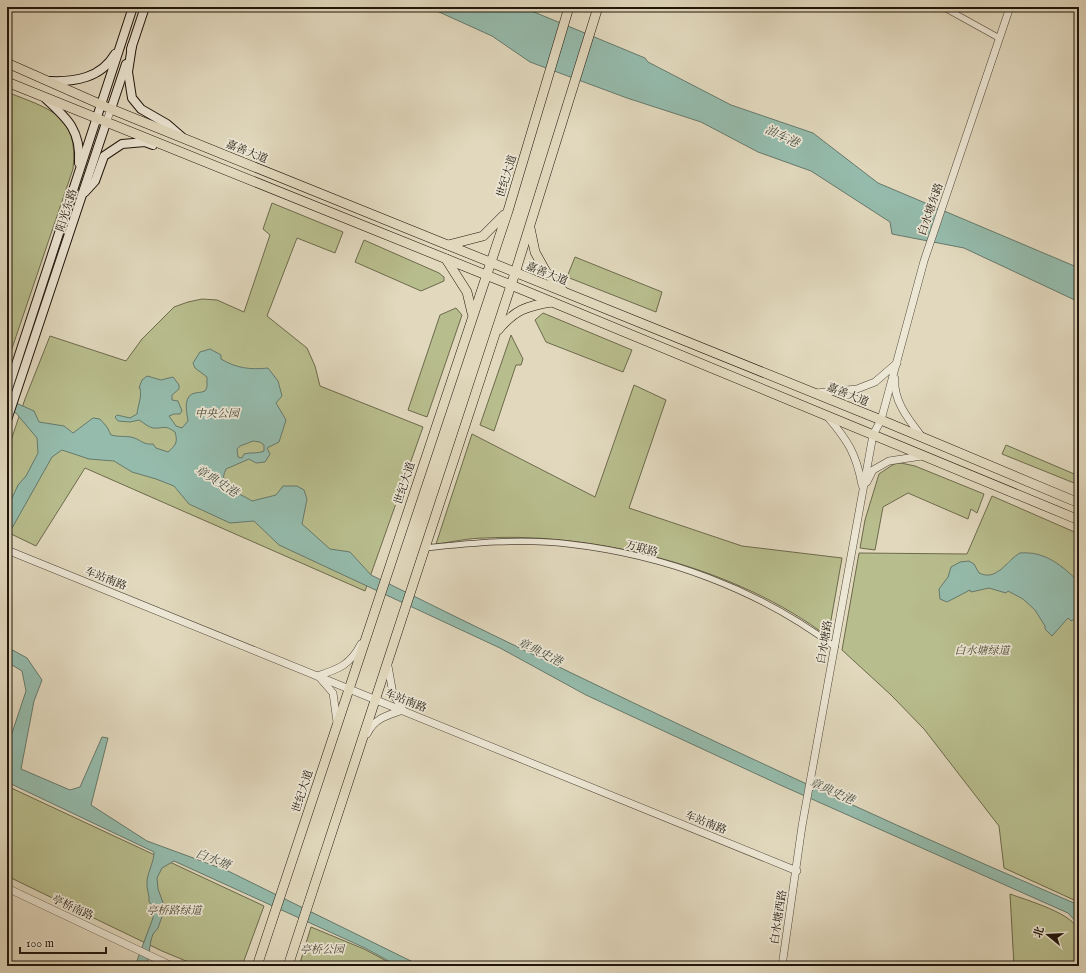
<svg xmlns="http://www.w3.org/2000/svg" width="1086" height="973" font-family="'IM FELL English','Noto Serif SC',serif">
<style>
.green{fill:#b8bd8d;stroke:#6c6a4c}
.water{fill:#95bbac;stroke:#66796c;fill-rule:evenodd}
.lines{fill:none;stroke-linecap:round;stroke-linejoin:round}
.minor-casing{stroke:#504638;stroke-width:7}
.tertiary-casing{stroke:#504638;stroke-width:8}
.secondary-casing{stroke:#20160c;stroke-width:10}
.primary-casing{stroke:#20160c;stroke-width:10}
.minor{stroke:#ece6d4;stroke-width:5.5}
.tertiary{stroke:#ece6d4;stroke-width:7}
.secondary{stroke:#ece6d4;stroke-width:8}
.primary{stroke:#e1d8bd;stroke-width:9}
.labels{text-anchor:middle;stroke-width:3.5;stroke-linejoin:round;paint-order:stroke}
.street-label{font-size:11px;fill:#20160c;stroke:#ece6d4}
.park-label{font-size:11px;font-style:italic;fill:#4e4833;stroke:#ece6d4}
.water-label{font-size:12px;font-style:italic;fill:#495044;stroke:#ece6d4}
</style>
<rect width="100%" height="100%" fill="#e1d8bd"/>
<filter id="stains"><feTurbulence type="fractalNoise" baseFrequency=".005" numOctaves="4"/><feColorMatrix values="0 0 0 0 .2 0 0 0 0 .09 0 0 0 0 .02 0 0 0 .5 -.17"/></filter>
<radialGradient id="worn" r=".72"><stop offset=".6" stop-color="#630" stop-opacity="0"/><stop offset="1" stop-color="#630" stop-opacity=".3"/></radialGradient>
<g class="green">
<path d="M 7,92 C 49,109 79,114 73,169 L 7,363 Z"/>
<path d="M 272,203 L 343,232 L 335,253 L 297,238 L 267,316 L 307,348 L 315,366 L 320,386 L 423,427 L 365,591 L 85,468 L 36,546 L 7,532 L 7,452 L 25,399 L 50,336 L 126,361 L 142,339 L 174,307 L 188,302 L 202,299 L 217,300 L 244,312 L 270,235 L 263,229 Z"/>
<path d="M 364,240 L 439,273 L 444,277 L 444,281 L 421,291 L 355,262 Z"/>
<path d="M 575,257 L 662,292 L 656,312 L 567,277 Z"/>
<path d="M 456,308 L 462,315 L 427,417 L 408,410 L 440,315 Z"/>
<path d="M 543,313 L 632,350 L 623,372 L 546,342 L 535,320 Z"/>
<path d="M 511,335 L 523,359 L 521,365 L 516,365 L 494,431 L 480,425 Z"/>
<path d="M 634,385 L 666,400 L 629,508 L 742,546 L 842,558 L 828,637 C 738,568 596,532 485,538 C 469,538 452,542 436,544 L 472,434 L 595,497 Z"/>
<path d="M 1006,445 L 1079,476 L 1079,485 L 1002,454 Z"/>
<path d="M 901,463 L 915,466 L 984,494 L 977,513 L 971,509 L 968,519 L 908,493 L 883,507 L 875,550 L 860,548 L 865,520 L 879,474 L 894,464 Z"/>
<path d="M 992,496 L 1079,534 L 1079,890 L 1074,900 L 1004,868 L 999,826 L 924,729 L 891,695 L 842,650 L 859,553 L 967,554 Z"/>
<path d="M 7,786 L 264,906 L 242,966 L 198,966 L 162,951 L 7,876 Z"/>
<path d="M 1010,894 C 1026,900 1076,914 1079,932 C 1081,942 1079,955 1078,966 L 1014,966 Z"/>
<path d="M 311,927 L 364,949 L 396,966 L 299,966 Z"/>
</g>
<g class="water">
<path d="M 428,7 L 522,7 L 645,58 L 648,62 L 731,105 L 813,133 L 878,183 L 1079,268 L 1079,302 L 964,248 L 892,234 L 890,222 L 811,171 L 758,152 L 701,122 L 627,98 L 530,62 L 492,36 Z"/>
<path d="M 210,349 L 221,355 L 221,359 C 236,368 250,370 268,368 L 278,381 L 282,396 L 276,403 L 286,420 L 279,442 L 267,448 L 270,454 L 265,462 L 256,463 L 249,459 L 226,469 C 216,489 239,492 252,501 L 276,495 L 283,486 L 297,486 L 304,490 L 307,499 L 302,524 L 330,549 L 350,552 L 371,575 C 603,690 836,801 1074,903 L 1079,896 L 1079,925 L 1068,913 L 778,784 L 586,695 L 500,648 L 279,545 L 254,521 L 230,523 L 189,504 L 174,486 L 156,479 L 132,472 L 114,461 L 89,459 L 62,450 L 52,457 L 7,537 L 7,509 L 18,485 L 26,476 L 38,453 L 37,438 L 16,413 L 7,410 L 7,399 L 34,411 L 39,422 L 64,426 L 73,433 L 93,418 L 100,419 L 107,427 L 111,435 C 118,437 125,436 131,437 C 141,439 142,445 153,444 L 156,448 L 168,452 C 176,445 178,442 175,432 C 164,424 164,429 153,428 C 148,427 144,423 139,420 L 130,422 L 118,421 L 115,417 L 117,415 L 130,418 L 137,414 C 138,404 142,398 140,388 L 139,388 L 142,380 L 147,376 L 161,380 L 173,377 L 179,385 L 179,389 L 172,395 L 172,400 L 178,401 L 182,411 L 180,414 L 174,414 L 169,416 L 176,426 L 182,428 L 188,421 C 187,413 183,399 192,394 C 196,392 201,393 205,391 L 207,387 L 207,377 L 195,368 L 193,363 L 200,352 ZM 253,441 L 260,442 L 264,445 L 264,451 C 259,454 250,452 244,454 L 242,458 L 238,457 L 237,449 L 240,446 Z"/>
<path d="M 1020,553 C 1046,551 1062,566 1079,582 L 1079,617 L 1071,621 L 1068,618 L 1052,636 L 1045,629 L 1045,626 L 1035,610 L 1023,599 L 1008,591 L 1006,593 L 989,588 L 971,592 L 970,590 L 947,602 L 940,599 L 939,589 L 948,577 L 951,567 L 960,562 L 969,561 L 974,564 L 979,573 C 997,582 1007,560 1020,553 Z"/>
<path d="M 7,647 L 27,658 L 42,680 L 34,701 L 21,769 L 70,790 L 80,787 L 102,737 L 108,738 L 91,805 L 147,841 L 226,870 L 421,966 L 398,966 L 365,948 L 174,861 L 162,868 L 157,878 L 158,889 L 165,908 L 158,928 L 153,934 L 151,940 L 147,966 L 135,966 L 153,918 L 153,906 L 149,902 C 150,895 146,889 147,881 C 148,871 154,862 154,852 L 7,782 L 7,748 L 26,691 L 22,671 L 7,662 Z"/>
</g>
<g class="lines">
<g class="minor-casing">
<g id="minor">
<path d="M 943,7 L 999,38"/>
<path d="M 424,548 C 472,543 521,538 569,544 C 665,555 758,589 835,647"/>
</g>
</g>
<g class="tertiary-casing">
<g id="tertiary">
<path d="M 106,123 L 111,109"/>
<path d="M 895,379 C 893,401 909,420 922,437"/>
<path d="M 816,393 L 857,389 L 875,382 L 897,363"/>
<path d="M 827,416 C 848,441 856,453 862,485"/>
<path d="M 867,482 L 873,470 L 889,461 L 922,456"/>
<path d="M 7,550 L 797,871"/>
<path d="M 317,676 C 339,669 350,665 361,644"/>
<path d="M 320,678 L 333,693 L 337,722"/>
<path d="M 367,734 C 374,719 387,715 403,710 L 393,694 L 388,666"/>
<path d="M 7,888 L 172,966"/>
<path d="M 782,966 L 802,826 L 873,435 L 881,420 L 924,261 L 1010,7"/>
</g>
</g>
<g class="secondary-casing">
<g id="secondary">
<path d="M 132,46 L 128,72 L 132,98 L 141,109 L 167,124 L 182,137"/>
<path d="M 131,49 L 145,7"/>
<path d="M 50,81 C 75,82 101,78 115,54"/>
<path d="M 46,99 C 68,119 81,131 79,163"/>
<path d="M 111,109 L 126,64"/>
<path d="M 85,192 L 95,181 L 104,156 L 122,144 L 145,142 L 153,145"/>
<path d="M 7,392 L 133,7"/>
<path d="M 7,420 L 106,123"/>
</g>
</g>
<g class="primary-casing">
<g id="primary">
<path d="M 7,63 L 111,109 L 881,420 L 1079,503"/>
<path d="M 7,82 L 511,285 L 1079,520"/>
<path d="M 530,228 L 535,252 L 546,272 L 563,291"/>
<path d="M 448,245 L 483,236 L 504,215"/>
<path d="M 446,259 L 467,292 L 472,313"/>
<path d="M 498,330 C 515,310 526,306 552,302"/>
<path d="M 257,966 L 508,211 L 569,7"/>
<path d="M 288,966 L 515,273 L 598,7"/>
</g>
</g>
<use href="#minor" class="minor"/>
<use href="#tertiary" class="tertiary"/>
<use href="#secondary" class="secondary"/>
<use href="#primary" class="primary"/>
</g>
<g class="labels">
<g class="street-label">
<text transform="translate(247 151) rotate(22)" y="4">嘉善大道</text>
<text transform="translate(506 176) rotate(-73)" y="4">世纪大道</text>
<text transform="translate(930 209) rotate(-71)" y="4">白水塘东路</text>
<text transform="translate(66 210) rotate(-72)" y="4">阳光东路</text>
<text transform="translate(547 273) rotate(22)" y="4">嘉善大道</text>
<text transform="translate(848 394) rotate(22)" y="4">嘉善大道</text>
<text transform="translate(404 483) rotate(-72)" y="4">世纪大道</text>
<text transform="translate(642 548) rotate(15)" y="4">万联路</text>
<text transform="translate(106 578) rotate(22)" y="4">车站南路</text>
<text transform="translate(824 642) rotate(-80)" y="4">白水塘路</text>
<text transform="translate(406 700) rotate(22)" y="4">车站南路</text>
<text transform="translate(302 791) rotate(-72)" y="4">世纪大道</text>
<text transform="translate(706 822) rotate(22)" y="4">车站南路</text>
<text transform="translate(73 907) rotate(25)" y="4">亭桥南路</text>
<text transform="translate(778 917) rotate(-81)" y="4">白水塘西路</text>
</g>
<g class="park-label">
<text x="217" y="417">中央公园</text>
<text x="982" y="654">白水塘绿道</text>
<text x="174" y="914">亭桥路绿道</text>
<text x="322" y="953">亭桥公园</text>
</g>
<g class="water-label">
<text transform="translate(782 136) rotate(25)" y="4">油车港</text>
<text transform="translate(217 481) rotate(32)" y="4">章典史港</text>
<text transform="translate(540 652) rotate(26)" y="4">章典史港</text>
<text transform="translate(832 791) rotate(24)" y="4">章典史港</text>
<text transform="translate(213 859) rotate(21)" y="4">白水塘</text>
</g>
</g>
<rect width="1086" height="973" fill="none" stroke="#e1d8bd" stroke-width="24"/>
<rect x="8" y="8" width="1070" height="957" fill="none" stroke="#20160c" stroke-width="2"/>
<rect x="12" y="12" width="1062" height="949" fill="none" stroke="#20160c"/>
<g transform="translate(1048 935) rotate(288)" stroke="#ece6d4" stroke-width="3" paint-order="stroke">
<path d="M0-3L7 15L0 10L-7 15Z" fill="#20160c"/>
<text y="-6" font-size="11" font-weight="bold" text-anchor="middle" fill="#20160c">北</text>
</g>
<path d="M20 947v6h86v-6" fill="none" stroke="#20160c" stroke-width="2"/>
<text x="26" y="947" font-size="12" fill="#20160c" stroke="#ece6d4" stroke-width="3" paint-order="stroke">100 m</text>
<rect width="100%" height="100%" filter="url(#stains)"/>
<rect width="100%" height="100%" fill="url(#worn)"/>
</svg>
